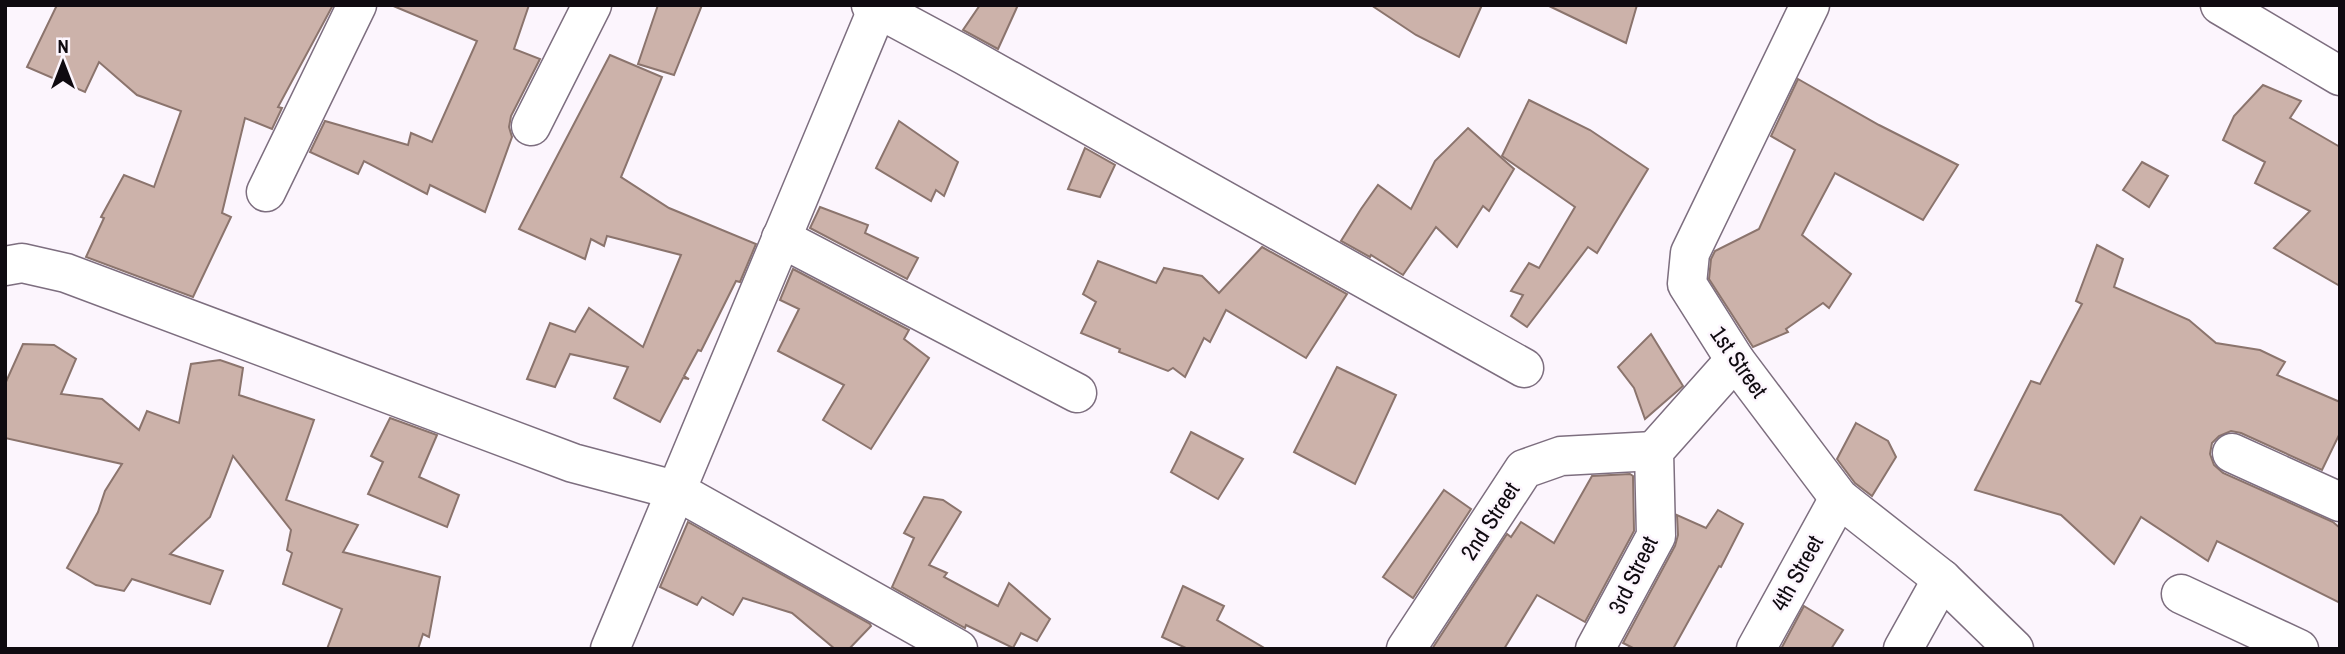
<svg xmlns="http://www.w3.org/2000/svg" width="2345" height="654" font-family="'Archivo Narrow',sans-serif">
<style>
.building{fill:#ccb2aa;stroke:#8b746d;stroke-width:2}
.lines{fill:none;stroke-linecap:round;stroke-linejoin:round}
.street-casing{stroke:#7d6e7f;stroke-width:41}
.secondary-casing{stroke:#7d6e7f;stroke-width:41}
.street{stroke:#fff;stroke-width:38}
.secondary{stroke:#fff;stroke-width:38}
.labels{text-anchor:middle;stroke-width:5;stroke-linejoin:round;paint-order:stroke}
.street-label{font-size:23px;fill:#0f0a10;stroke:#fcf5fd}
</style>
<rect width="100%" height="100%" fill="#fcf5fd"/>
<g class="building">
<path d="M 57,5 L 333,5 L 278,107 L 282,108 L 272,129 L 245,118 L 222,213 L 231,217 L 193,297 L 86,257 L 104,218 L 101,217 L 124,175 L 154,187 L 181,111 L 137,95 L 99,62 L 85,92 L 27,67 Z"/>
<path d="M 391,5 L 529,5 L 514,49 L 540,59 L 511,116 L 509,127 L 512,137 L 485,212 L 430,185 L 427,194 L 364,161 L 358,174 L 310,152 L 325,121 L 408,145 L 411,133 L 432,142 L 477,41 Z"/>
<path d="M 658,5 L 702,5 L 674,75 L 638,64 Z"/>
<path d="M 980,5 L 1018,5 L 998,49 L 963,30 Z"/>
<path d="M 1371,5 L 1482,5 L 1459,57 L 1416,35 Z"/>
<path d="M 1547,5 L 1637,5 L 1626,43 Z"/>
<path d="M 610,55 L 662,77 L 621,177 L 669,208 L 756,244 L 740,282 L 736,281 L 701,351 L 698,350 L 684,376 L 689,379 L 683,378 L 660,422 L 614,398 L 628,367 L 570,354 L 555,387 L 527,379 L 550,323 L 575,332 L 589,308 L 643,347 L 681,255 L 607,236 L 604,246 L 591,239 L 585,259 L 519,229 Z"/>
<path d="M 1798,79 L 1879,125 L 1958,165 L 1923,220 L 1835,173 L 1802,235 L 1851,274 L 1829,308 L 1823,303 L 1786,329 L 1788,332 L 1753,347 L 1709,279 L 1711,259 L 1715,251 L 1759,229 L 1795,150 L 1771,136 Z"/>
<path d="M 2263,85 L 2301,101 L 2290,118 L 2340,147 L 2340,286 L 2274,248 L 2310,211 L 2255,183 L 2265,162 L 2223,140 L 2234,116 Z"/>
<path d="M 1529,100 L 1590,130 L 1648,169 L 1597,253 L 1588,247 L 1527,327 L 1511,316 L 1523,295 L 1511,291 L 1529,263 L 1539,268 L 1575,207 L 1502,156 Z"/>
<path d="M 899,121 L 958,162 L 944,196 L 936,190 L 931,201 L 876,168 Z"/>
<path d="M 1468,128 L 1514,169 L 1489,211 L 1483,206 L 1457,247 L 1436,227 L 1403,275 L 1371,255 L 1370,257 L 1341,241 L 1361,209 L 1378,185 L 1411,209 L 1435,161 Z"/>
<path d="M 1085,148 L 1115,165 L 1100,197 L 1068,189 Z"/>
<path d="M 2142,162 L 2168,176 L 2149,207 L 2123,190 Z"/>
<path d="M 820,207 L 868,225 L 865,233 L 918,258 L 907,279 L 810,228 Z"/>
<path d="M 2097,245 L 2123,259 L 2114,287 L 2189,320 L 2216,343 L 2260,350 L 2285,362 L 2277,375 L 2340,402 L 2340,433 L 2322,470 L 2241,433 L 2231,431 L 2219,436 L 2212,443 L 2210,454 L 2214,465 L 2223,473 L 2333,522 L 2340,528 L 2340,603 L 2217,541 L 2208,561 L 2141,517 L 2114,564 L 2061,515 L 1975,490 L 2031,381 L 2040,384 L 2082,304 L 2076,301 Z"/>
<path d="M 1262,247 L 1347,294 L 1306,358 L 1226,310 L 1210,342 L 1204,338 L 1185,377 L 1173,368 L 1168,371 L 1119,352 L 1120,349 L 1081,333 L 1096,302 L 1083,294 L 1098,261 L 1156,283 L 1164,268 L 1202,276 L 1219,293 Z"/>
<path d="M 793,269 L 909,330 L 904,339 L 929,358 L 871,449 L 823,420 L 844,385 L 778,351 L 799,309 L 780,300 Z"/>
<path d="M 1651,334 L 1683,386 L 1645,419 L 1634,388 L 1618,367 Z"/>
<path d="M 23,344 L 54,345 L 76,359 L 61,394 L 102,399 L 139,430 L 147,411 L 179,423 L 191,364 L 220,360 L 243,368 L 239,395 L 314,420 L 286,500 L 358,525 L 343,552 L 440,577 L 429,637 L 423,634 L 418,649 L 327,649 L 342,609 L 283,584 L 292,553 L 287,550 L 291,530 L 233,456 L 210,517 L 170,554 L 223,571 L 210,604 L 132,579 L 124,591 L 96,585 L 67,568 L 98,512 L 105,491 L 122,464 L 5,438 L 5,384 Z"/>
<path d="M 1337,367 L 1396,395 L 1355,484 L 1294,452 Z"/>
<path d="M 390,418 L 437,435 L 419,477 L 459,495 L 447,527 L 368,494 L 383,462 L 371,456 Z"/>
<path d="M 1856,423 L 1888,441 L 1896,457 L 1872,496 L 1855,483 L 1837,459 Z"/>
<path d="M 1191,432 L 1243,459 L 1218,499 L 1171,472 Z"/>
<path d="M 1630,474 L 1633,476 L 1634,531 L 1585,622 L 1537,595 L 1504,649 L 1432,649 L 1507,534 L 1511,537 L 1521,522 L 1554,543 L 1592,476 Z"/>
<path d="M 1444,490 L 1471,509 L 1413,598 L 1383,577 Z"/>
<path d="M 924,497 L 943,500 L 961,512 L 929,565 L 947,573 L 944,577 L 998,606 L 1009,583 L 1050,619 L 1037,641 L 1021,633 L 1013,648 L 966,625 L 965,628 L 892,587 L 914,538 L 904,533 Z"/>
<path d="M 1718,510 L 1743,524 L 1721,567 L 1719,566 L 1673,649 L 1635,649 L 1623,643 L 1675,546 L 1678,535 L 1677,515 L 1706,528 Z"/>
<path d="M 688,522 L 870,624 L 871,626 L 849,649 L 835,649 L 792,613 L 743,598 L 733,615 L 702,597 L 697,605 L 660,587 Z"/>
<path d="M 1183,586 L 1224,606 L 1217,620 L 1266,649 L 1188,649 L 1162,637 Z"/>
<path d="M 1804,606 L 1843,630 L 1831,649 L 1781,649 Z"/>
</g>
<g class="lines">
<g class="street-casing">
<g id="street">
<path d="M 871,5 L 964,55 L 1524,368"/>
<path d="M 1810,5 L 1690,253 L 1687,284 L 1735,360 L 1839,498 L 1942,579 L 2014,649"/>
<path d="M 531,126 L 592,5"/>
<path d="M 266,192 L 357,5"/>
<path d="M 781,238 L 1077,393"/>
<path d="M 5,266 L 22,263 L 66,273 L 573,463 L 675,490 L 958,649"/>
<path d="M 2232,453 L 2340,502"/>
<path d="M 2181,594 L 2299,649"/>
<path d="M 1406,649 L 1524,469 L 1561,456 L 1654,451"/>
<path d="M 1595,649 L 1656,536 L 1654,451 L 1735,360"/>
<path d="M 1756,649 L 1839,498"/>
<path d="M 1903,649 L 1942,579"/>
</g>
</g>
<g class="secondary-casing">
<g id="secondary">
<path d="M 2220,5 L 2340,76"/>
<path d="M 610,649 L 879,5"/>
</g>
</g>
<use href="#street" class="street"/>
<use href="#secondary" class="secondary"/>
</g>
<g class="labels">
<g class="street-label">
<text transform="translate(1739 362) rotate(55)" y="8">1st Street</text>
<text transform="translate(1490 521) rotate(-57)" y="8">2nd Street</text>
<text transform="translate(1797 573) rotate(-61)" y="8">4th Street</text>
<text transform="translate(1633 575) rotate(-64)" y="8">3rd Street</text>
</g>
</g>
<rect width="2345" height="654" fill="none" stroke="#0f0a10" stroke-width="14"/>
<g transform="translate(63 63)" stroke="#fcf5fd" stroke-width="5" paint-order="stroke">
<path d="M0-5L12 26L0 18L-12 26Z" fill="#0f0a10"/>
<text y="-10" font-size="19" font-weight="bold" text-anchor="middle" fill="#0f0a10">N</text>
</g>
</svg>
